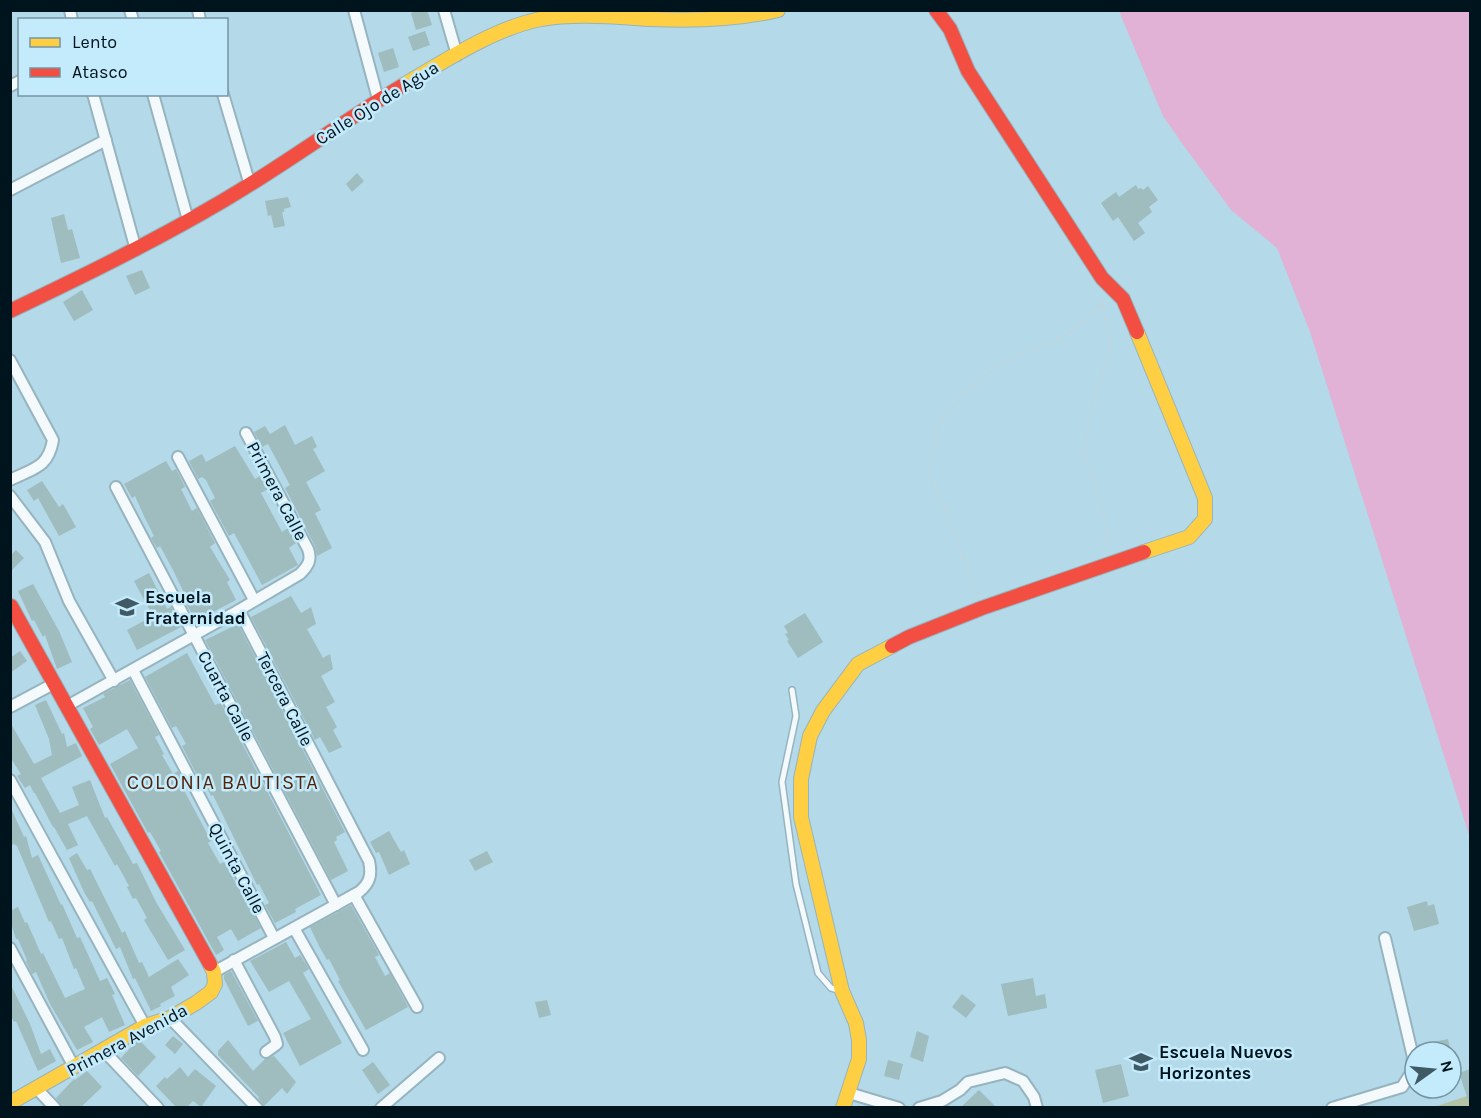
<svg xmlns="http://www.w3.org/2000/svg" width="1481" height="1118" font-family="Karla,sans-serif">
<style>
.green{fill:#b4c3a6}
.water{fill:#e1b1d6}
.building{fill:#9fbcbe}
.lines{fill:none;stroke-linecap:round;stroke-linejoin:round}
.lane-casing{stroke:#96b4bf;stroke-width:8}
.street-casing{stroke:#96b4bf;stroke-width:14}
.slow-casing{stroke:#96b4bf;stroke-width:16}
.jam-casing{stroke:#96b4bf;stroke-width:16}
.path{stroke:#c7d2d7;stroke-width:2;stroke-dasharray:3 4.5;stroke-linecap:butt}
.lane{stroke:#f4f9fc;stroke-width:5}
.street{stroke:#f4f9fc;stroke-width:10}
.slow{stroke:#ffcf43;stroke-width:14}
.jam{stroke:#f24e42;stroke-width:14}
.labels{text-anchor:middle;stroke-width:5;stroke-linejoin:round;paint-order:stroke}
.street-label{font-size:18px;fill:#00141e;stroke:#c3ebfc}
.poi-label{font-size:18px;font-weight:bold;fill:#00141e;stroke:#c3ebfc;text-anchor:start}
.neighbourhood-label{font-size:20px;letter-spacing:1.5px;fill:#532308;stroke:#c3ebfc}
</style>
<rect width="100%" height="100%" fill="#b4d9e8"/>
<path class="green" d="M 1470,1095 L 1470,1107 L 1434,1107 Z"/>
<path class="water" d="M 1119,11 L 1470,11 L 1470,838 L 1310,332 L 1277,248 L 1231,210 L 1184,146 L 1163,116 Z"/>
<g class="building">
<path d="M 420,10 L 427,10 L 432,25 L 416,30 L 411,13 Z"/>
<path d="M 425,31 L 430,45 L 413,51 L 408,37 Z"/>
<path d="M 393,48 L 399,67 L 384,72 L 378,53 Z"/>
<path d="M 357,173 L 364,181 L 352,192 L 346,184 Z"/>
<path d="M 1136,185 L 1138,189 L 1141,188 L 1143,190 L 1148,186 L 1158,200 L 1149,207 L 1152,212 L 1138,223 L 1145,233 L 1134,241 L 1118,217 L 1113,221 L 1101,203 L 1116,192 L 1119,197 Z"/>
<path d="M 288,197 L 291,207 L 284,209 L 284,212 L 282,212 L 285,226 L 274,228 L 271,215 L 268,216 L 265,201 Z"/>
<path d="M 64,214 L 68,230 L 72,229 L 80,258 L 61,263 L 51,218 Z"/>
<path d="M 142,270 L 150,288 L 135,295 L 126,276 Z"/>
<path d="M 82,290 L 93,310 L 74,321 L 63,302 Z"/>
<path d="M 285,425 L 295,445 L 312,436 L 317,447 L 313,449 L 325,471 L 306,482 L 321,510 L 315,513 L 332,548 L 317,556 L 315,546 L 285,488 L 290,485 L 268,444 L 262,447 L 254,432 L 265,426 L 270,434 Z"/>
<path d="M 235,446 L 255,479 L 260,476 L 268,489 L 261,493 L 282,532 L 288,528 L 296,543 L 289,548 L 298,565 L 262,585 L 234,533 L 229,536 L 210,501 L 215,498 L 206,480 L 202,477 L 198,479 L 189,461 L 202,454 L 206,462 Z"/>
<path d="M 166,461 L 172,471 L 176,469 L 185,487 L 181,489 L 192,511 L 197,508 L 215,543 L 210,547 L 230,580 L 227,582 L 236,600 L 196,621 L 184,600 L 187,599 L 173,570 L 160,546 L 157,548 L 151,538 L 154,536 L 144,516 L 135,496 L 132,498 L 124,484 Z"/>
<path d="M 42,481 L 59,507 L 63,504 L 76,527 L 59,536 L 38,498 L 34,501 L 27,490 Z"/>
<path d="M 16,550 L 24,558 L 10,572 L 10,556 Z"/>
<path d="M 149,573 L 167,609 L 171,607 L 181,627 L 137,650 L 127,630 L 153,616 L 134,581 Z"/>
<path d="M 33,584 L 59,631 L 72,662 L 57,669 L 45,635 L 43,637 L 34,620 L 32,621 L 18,591 Z"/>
<path d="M 291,596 L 301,613 L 311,607 L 316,624 L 307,629 L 323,658 L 330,654 L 333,669 L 321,676 L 335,702 L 326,707 L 337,727 L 333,730 L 342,747 L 329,753 L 320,737 L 315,740 L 251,617 Z"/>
<path d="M 805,613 L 823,642 L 798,658 L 787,641 L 789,640 L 785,634 L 788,633 L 784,626 Z"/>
<path d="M 238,624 L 345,832 L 336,837 L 337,840 L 334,842 L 348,871 L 331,880 L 205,640 Z"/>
<path d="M 20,651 L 27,661 L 10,673 L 10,658 Z"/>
<path d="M 187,653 L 215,705 L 221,703 L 321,895 L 295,909 L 296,912 L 275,923 L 265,905 L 269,903 L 259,884 L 257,885 L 213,795 L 211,796 L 203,780 L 200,781 L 182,746 L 186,744 L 176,726 L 172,728 L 145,677 Z"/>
<path d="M 130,680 L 159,735 L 155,737 L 164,754 L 162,755 L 173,774 L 178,771 L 187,789 L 184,790 L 211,841 L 208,843 L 220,864 L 224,862 L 261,928 L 238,941 L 231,929 L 217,937 L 224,950 L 216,955 L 159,852 L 161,851 L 150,832 L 148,833 L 110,764 L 138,748 L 127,729 L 99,745 L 90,729 L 93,727 L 83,708 L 105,697 L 103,694 Z"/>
<path d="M 46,700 L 62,734 L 64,733 L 67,747 L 76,743 L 82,756 L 41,778 L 60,813 L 79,805 L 72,787 L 90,780 L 105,818 L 107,817 L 133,864 L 137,863 L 156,902 L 185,950 L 168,960 L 144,920 L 147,918 L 136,898 L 133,899 L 127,887 L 129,886 L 117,864 L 115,866 L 87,816 L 68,824 L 78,845 L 67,850 L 54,827 L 53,827 L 35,793 L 34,793 L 30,785 L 25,788 L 17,776 L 21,774 L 10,757 L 10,722 L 34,764 L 52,755 L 49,739 L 35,705 Z"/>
<path d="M 10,806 L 24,837 L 26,836 L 32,858 L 38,855 L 61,905 L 62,904 L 77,938 L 80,937 L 100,981 L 107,978 L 115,994 L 112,995 L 125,1025 L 109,1032 L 102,1017 L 84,1027 L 93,1042 L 77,1050 L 50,1004 L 36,972 L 32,974 L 26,961 L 27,960 L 18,939 L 16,939 L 10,920 L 10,911 L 18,907 L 25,923 L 27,922 L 41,954 L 43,953 L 65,998 L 85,989 L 76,968 L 74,969 L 62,938 L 59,939 L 51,921 L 49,922 L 17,846 L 14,844 L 10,846 Z"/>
<path d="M 389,831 L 401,852 L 404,850 L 410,864 L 389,875 L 379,852 L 376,853 L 370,842 Z"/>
<path d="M 487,851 L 493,862 L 475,871 L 469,860 Z"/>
<path d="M 77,853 L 87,870 L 90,869 L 122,933 L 125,931 L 139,963 L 142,962 L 149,977 L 178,959 L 189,975 L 171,987 L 175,996 L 160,1004 L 161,1006 L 151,1011 L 135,978 L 133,979 L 120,947 L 116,949 L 92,901 L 90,902 L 84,892 L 69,858 Z"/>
<path d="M 1427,901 L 1428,906 L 1434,904 L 1439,924 L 1414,931 L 1407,907 Z"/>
<path d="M 351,905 L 379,955 L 375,957 L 385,976 L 390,973 L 408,1007 L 366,1030 L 338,981 L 340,980 L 329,959 L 327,960 L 319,946 L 310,927 Z"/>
<path d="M 286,942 L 295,958 L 300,955 L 309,969 L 303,973 L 342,1043 L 300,1066 L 283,1033 L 311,1019 L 289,981 L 269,992 L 250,961 Z"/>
<path d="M 231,971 L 258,1021 L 248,1026 L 224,979 L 224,975 Z"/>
<path d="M 1033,978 L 1036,996 L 1045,994 L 1047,1008 L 1008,1016 L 1001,984 Z"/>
<path d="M 10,983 L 30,1024 L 41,1054 L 50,1049 L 56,1061 L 38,1071 L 16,1021 L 14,1022 L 10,1014 Z"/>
<path d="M 962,994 L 976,1005 L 966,1018 L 952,1007 Z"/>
<path d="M 547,1000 L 551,1015 L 539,1018 L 535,1002 Z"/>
<path d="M 917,1031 L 929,1036 L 923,1062 L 910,1057 Z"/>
<path d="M 173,1036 L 183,1044 L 175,1054 L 165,1045 Z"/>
<path d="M 1448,1039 L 1451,1052 L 1420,1052 L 1418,1045 Z"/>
<path d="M 228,1040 L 253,1071 L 265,1059 L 274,1056 L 296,1082 L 287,1094 L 282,1088 L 264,1106 L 258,1098 L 259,1097 L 218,1055 L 218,1051 Z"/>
<path d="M 136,1042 L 141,1042 L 156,1057 L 138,1076 L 121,1058 Z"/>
<path d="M 888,1060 L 903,1064 L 899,1080 L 884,1076 Z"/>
<path d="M 373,1062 L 390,1085 L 378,1094 L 362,1070 Z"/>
<path d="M 1121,1064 L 1129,1096 L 1103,1103 L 1095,1070 Z"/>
<path d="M 180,1067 L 188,1077 L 195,1069 L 216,1086 L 201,1107 L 193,1101 L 187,1107 L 176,1107 L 156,1086 L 165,1077 L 167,1079 Z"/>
<path d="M 1470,1069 L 1470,1103 L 1469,1103 L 1459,1073 Z"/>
<path d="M 87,1071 L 102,1087 L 81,1107 L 62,1107 L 56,1098 L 74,1079 L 75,1080 Z"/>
<path d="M 979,1090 L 996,1107 L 961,1107 Z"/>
</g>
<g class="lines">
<g class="lane-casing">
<path id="lane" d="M 792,690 L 796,716 L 782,782 L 796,884 L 818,973 L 831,988 L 841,991"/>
</g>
<g class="street-casing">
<g id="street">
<path d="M 70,10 L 72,20"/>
<path d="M 130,10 L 133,20"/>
<path d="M 198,10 L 200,20"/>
<path d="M 354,10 L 378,99"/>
<path d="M 444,10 L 457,55"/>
<path d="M 10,86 L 20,81"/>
<path d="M 93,94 L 136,250"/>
<path d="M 153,94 L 188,220"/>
<path d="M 223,94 L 250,185"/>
<path d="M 10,190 L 106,140"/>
<path d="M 10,360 L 53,440 C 48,468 34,468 10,480"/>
<path d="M 178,457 L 254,600"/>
<path d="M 116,487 L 336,905"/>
<path d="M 10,496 L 45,542 L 69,601 L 114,681"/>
<path d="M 133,670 L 274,938"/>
<path d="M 67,706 L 239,610 L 300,574 C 308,566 312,560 308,549 L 246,433"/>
<path d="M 10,707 L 55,683"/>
<path d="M 10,780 L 145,1026"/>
<path d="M 354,895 L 417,1007"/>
<path d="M 294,928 L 363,1050"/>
<path d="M 10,948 L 74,1067"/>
<path d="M 234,960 L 275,1037 L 277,1044 L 266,1052"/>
<path d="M 214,972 L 359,892 C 370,883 372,875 369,861 L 239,610"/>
<path d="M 170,1018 L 257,1108"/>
<path d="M 103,1050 L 158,1108"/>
<path d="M 37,1089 L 55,1108"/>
<path d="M 849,1093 L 899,1108"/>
<path d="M 381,1108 L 439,1058"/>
<path d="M 919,1108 L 942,1101 L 960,1090 L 968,1082 L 1005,1073 L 1023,1081 L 1034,1097 L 1037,1108"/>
<path d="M 1332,1108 L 1402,1087 L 1411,1073 L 1413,1057 L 1385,938"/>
</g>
</g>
<g class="slow-casing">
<g id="slow">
<path d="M 402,86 C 443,62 494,28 541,19 C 577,13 615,17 651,19 C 694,21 736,20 778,10"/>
<path d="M 1137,332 L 1205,498 L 1205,519 L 1189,537 L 1144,552"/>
<path d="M 10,1103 L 145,1026 L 170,1018 L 196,1003 L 211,992 L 215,984 L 214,972 L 210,964"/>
<path d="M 843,1108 L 859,1059 L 859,1040 L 856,1023 L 842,991 L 801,817 L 801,779 L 810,736 L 823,711 L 858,664 L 892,646"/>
</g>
</g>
<g class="jam-casing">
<g id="jam">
<path d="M 936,10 L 950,29 L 968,71 L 1102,278 L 1123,299 L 1137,332"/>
<path d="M 10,311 C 81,277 153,242 221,202 C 283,166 340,123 402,86"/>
<path d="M 11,606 L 210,964"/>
<path d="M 892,646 L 909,637 L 982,608 L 1144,552"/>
</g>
</g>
<g class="path">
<path d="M 1102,303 L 1111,346 L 1092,407 L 1083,451 L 1103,509 L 1109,549"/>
<path d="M 977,595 L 947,514 L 928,471 L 939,423 L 967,389 L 1003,363 L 1073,331 L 1102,303 L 1102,299"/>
</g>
<use href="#lane" class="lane"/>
<use href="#street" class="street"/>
<use href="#slow" class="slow"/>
<use href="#jam" class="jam"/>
</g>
<defs>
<g id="school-bare" transform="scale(1.8)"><path d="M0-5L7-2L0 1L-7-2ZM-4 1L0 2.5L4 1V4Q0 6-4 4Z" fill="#3f5965" stroke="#c3ebfc" stroke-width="2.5" paint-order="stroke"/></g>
</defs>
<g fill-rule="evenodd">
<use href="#school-bare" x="127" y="607"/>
<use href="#school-bare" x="1141" y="1062"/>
</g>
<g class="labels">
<g class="street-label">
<text transform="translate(377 103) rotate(-32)" y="6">Calle Ojo de Agua</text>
<text transform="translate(277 491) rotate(62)" y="6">Primera Calle</text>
<text transform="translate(226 696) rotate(62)" y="6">Cuarta Calle</text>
<text transform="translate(285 699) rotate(63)" y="6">Tercera Calle</text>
<text transform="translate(237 868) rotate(62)" y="6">Quinta Calle</text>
<text transform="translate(127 1040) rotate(-28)" y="6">Primera Avenida</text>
</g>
<g class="poi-label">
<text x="145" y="603">Escuela<tspan x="145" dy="21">Fraternidad</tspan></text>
<text x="1159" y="1058">Escuela Nuevos<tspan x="1159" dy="21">Horizontes</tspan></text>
</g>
<g class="neighbourhood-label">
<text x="223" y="789">COLONIA BAUTISTA</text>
</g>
</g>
<rect width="1481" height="1118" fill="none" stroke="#00141e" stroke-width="24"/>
<rect x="18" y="18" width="210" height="78" fill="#c3ebfc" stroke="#7595a3" stroke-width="1.5"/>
<rect x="30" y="38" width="30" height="9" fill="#ffcf43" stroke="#7595a3" stroke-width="1.5"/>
<text x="72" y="48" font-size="18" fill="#00141e">Lento</text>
<rect x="30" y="68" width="30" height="9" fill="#f24e42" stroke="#7595a3" stroke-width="1.5"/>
<text x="72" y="78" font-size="18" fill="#00141e">Atasco</text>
<g transform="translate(1433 1070) rotate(75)"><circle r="28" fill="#c3ebfc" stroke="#7595a3" stroke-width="1.5"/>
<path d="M0-4.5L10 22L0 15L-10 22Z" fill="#3f5965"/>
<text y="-9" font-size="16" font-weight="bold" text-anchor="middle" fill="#00141e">N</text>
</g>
</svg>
